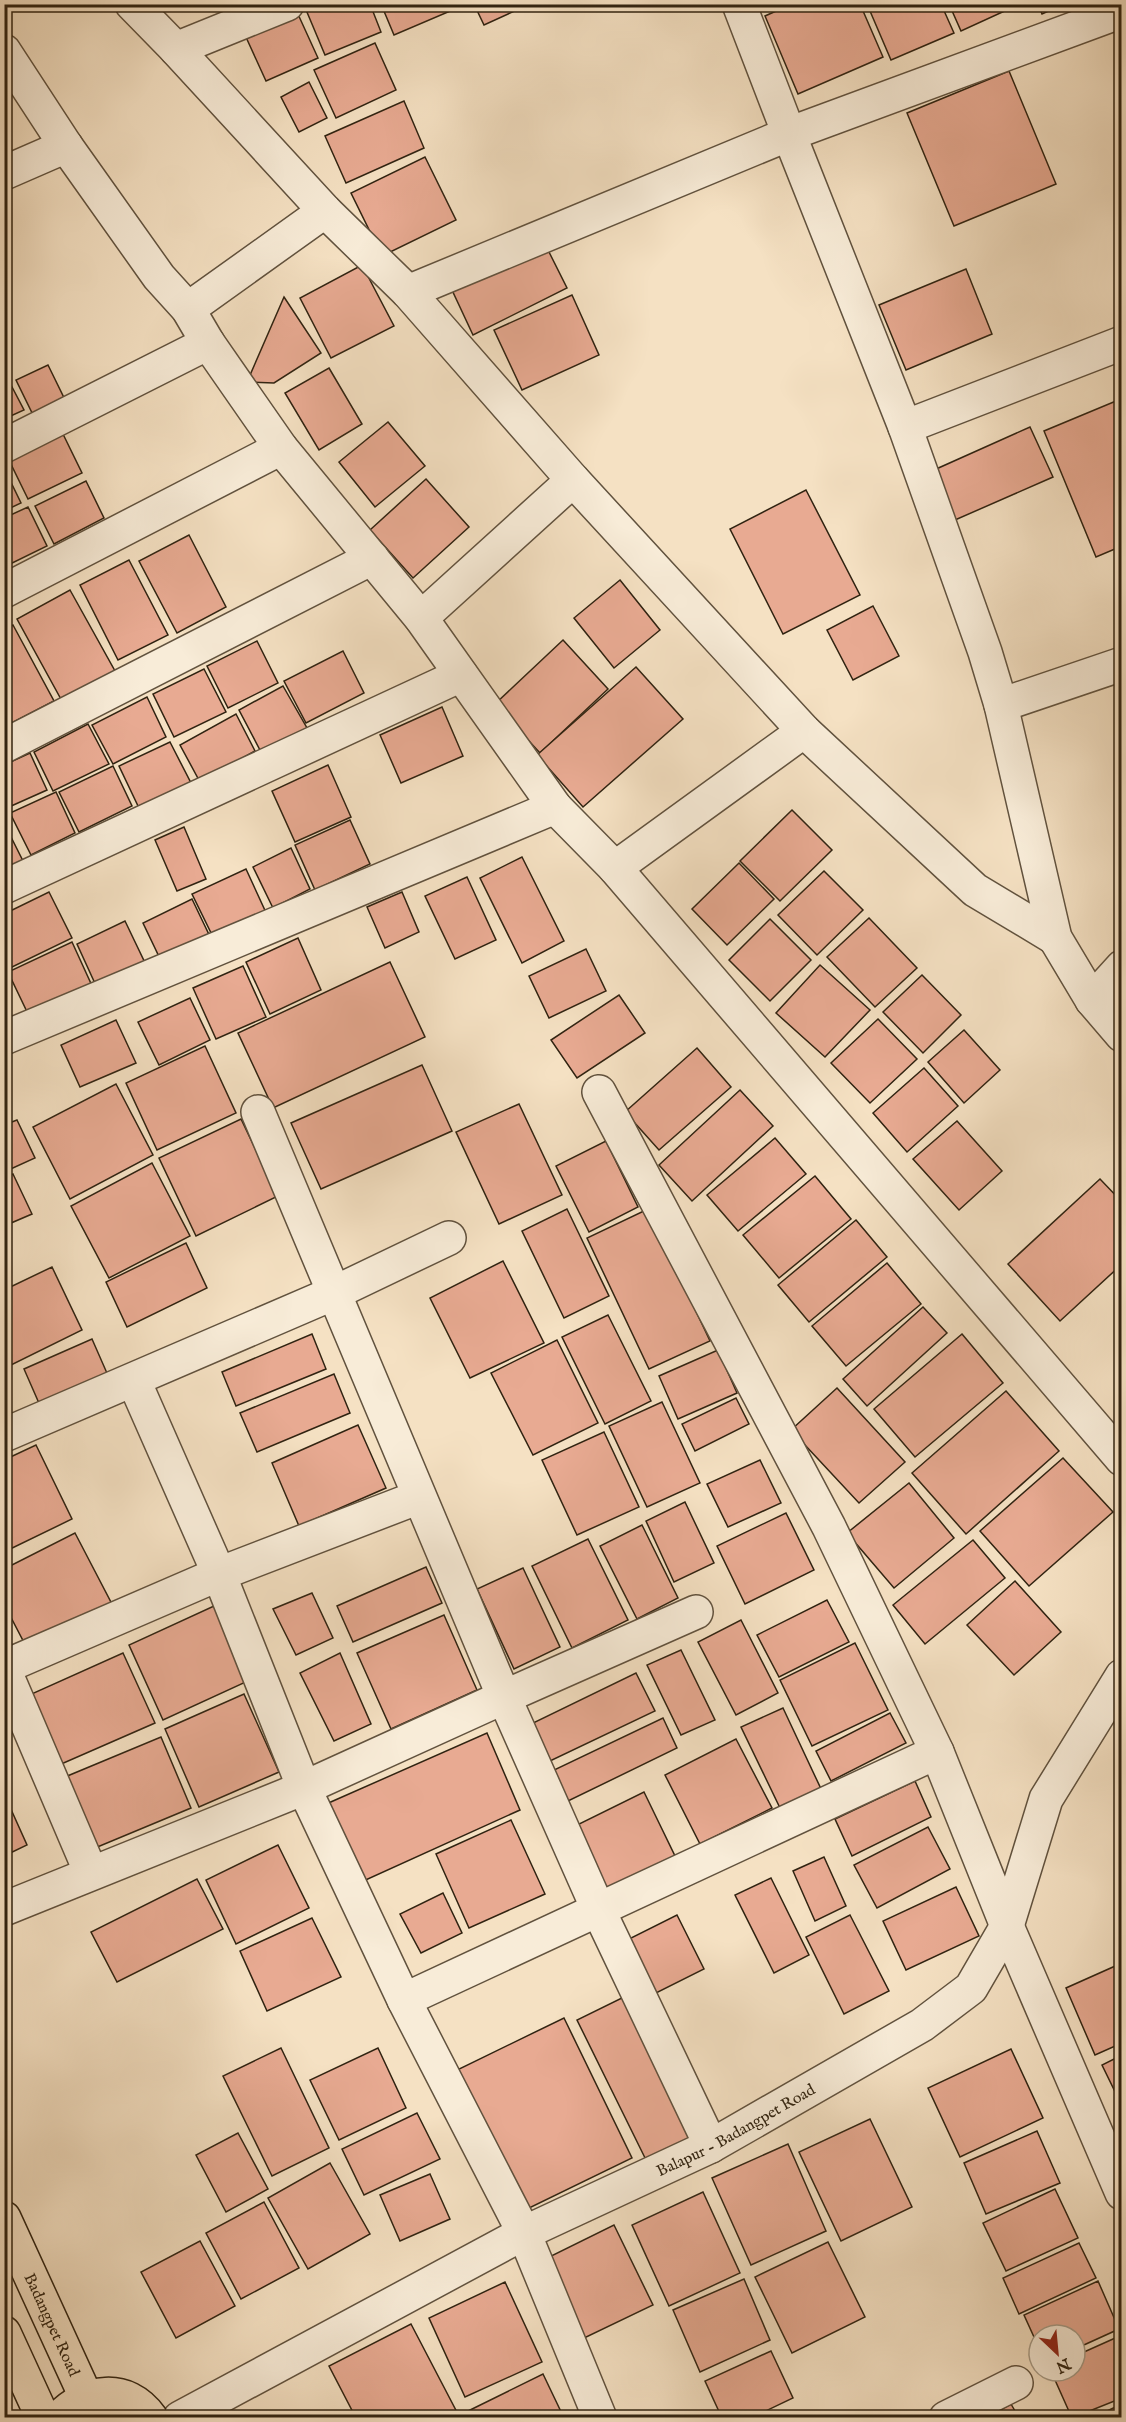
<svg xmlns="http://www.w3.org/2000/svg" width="1126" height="2422" font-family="'IM FELL English',serif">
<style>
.building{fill:#e8aa92;stroke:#302311;stroke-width:1.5}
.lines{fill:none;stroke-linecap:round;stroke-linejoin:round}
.minor-casing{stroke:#61523e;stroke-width:36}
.major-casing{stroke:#302311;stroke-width:36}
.minor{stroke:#f8ecd8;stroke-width:33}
.major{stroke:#f5e1c3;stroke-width:33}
.labels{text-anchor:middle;stroke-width:6;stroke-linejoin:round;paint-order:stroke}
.street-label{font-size:16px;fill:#302311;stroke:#f8ecd8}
</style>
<rect width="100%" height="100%" fill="#f5e1c3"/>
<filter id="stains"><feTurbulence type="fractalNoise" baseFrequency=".00333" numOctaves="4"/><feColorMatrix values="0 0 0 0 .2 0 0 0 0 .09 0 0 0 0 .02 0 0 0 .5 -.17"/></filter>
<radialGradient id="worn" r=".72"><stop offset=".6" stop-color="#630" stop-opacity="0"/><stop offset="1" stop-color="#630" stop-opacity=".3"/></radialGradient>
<g class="building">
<path d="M 370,4 L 381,32 L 325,55 L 304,5 Z"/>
<path d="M 381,4 L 462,4 L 462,6 L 394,35 Z"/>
<path d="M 474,4 L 530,4 L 484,25 Z"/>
<path d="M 792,4 L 860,4 L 883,57 L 798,94 L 765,16 Z"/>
<path d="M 867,4 L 941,4 L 954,33 L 891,60 Z"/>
<path d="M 949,4 L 1020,4 L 961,31 Z"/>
<path d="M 1038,4 L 1064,4 L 1042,14 Z"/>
<path d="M 297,12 L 318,58 L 266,81 L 245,35 Z"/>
<path d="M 375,43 L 396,90 L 336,118 L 314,70 Z"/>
<path d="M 1009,71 L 1056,184 L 954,226 L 907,113 Z"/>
<path d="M 309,82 L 327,118 L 299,132 L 281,97 Z"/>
<path d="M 404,101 L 424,148 L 346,183 L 325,136 Z"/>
<path d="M 425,157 L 456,220 L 382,256 L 351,193 Z"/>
<path d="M 545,244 L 567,288 L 473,335 L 452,290 Z"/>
<path d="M 362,265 L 394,326 L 331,358 L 300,298 Z"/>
<path d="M 966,269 L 992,334 L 906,370 L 879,305 Z"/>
<path d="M 572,295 L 599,355 L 522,390 L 494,330 Z"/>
<path d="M 284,297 L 321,353 L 274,383 L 247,382 Z"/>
<path d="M 48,365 L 69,408 L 37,423 L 16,380 Z"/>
<path d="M 329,368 L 362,424 L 319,450 L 285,393 Z"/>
<path d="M 11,385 L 24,410 L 4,419 L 4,388 Z"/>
<path d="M 1116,401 L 1122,413 L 1122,546 L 1096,557 L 1044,431 Z"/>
<path d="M 388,422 L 425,466 L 375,507 L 339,462 Z"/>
<path d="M 1030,427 L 1053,477 L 955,520 L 934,470 Z"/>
<path d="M 61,430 L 82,473 L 28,499 L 7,456 Z"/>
<path d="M 4,468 L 21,503 L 4,511 Z"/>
<path d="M 426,479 L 469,527 L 413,578 L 370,530 Z"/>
<path d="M 86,481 L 104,518 L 54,544 L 35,506 Z"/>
<path d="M 806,490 L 860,595 L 783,634 L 730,529 Z"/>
<path d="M 28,507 L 47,546 L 4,567 L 4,518 Z"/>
<path d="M 189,535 L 226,607 L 177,633 L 139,561 Z"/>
<path d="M 129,560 L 168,635 L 118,660 L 80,585 Z"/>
<path d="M 620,580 L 660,630 L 614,668 L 574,618 Z"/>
<path d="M 70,590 L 115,671 L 62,701 L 17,619 Z"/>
<path d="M 873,606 L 899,656 L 853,680 L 827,630 Z"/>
<path d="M 13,625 L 54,701 L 10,724 L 4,714 L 4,630 Z"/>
<path d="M 563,640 L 608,689 L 540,753 L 495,704 Z"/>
<path d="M 257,641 L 278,683 L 228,708 L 207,666 Z"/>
<path d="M 343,651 L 364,693 L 306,723 L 284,681 Z"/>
<path d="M 636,667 L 683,719 L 583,807 L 537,755 Z"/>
<path d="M 204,669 L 226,712 L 174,737 L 153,694 Z"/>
<path d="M 283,686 L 307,728 L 261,752 L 239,710 Z"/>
<path d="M 147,697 L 166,737 L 113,764 L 92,725 Z"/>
<path d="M 442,707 L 463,756 L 401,783 L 380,735 Z"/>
<path d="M 236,714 L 255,751 L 200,782 L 180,745 Z"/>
<path d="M 88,724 L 109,764 L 53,791 L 34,752 Z"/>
<path d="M 170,742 L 191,783 L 139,808 L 119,766 Z"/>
<path d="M 30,753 L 47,790 L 9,807 L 4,798 L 4,765 Z"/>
<path d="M 328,765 L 351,817 L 295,842 L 272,791 Z"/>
<path d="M 113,766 L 132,806 L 79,832 L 59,792 Z"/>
<path d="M 56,792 L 75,833 L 31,855 L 10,813 Z"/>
<path d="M 792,810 L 832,850 L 780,901 L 740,861 Z"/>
<path d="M 350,820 L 370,864 L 315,890 L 295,845 Z"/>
<path d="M 5,825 L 23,861 L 4,871 Z"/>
<path d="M 184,827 L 206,879 L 177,891 L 155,840 Z"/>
<path d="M 291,848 L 310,889 L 273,908 L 253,867 Z"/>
<path d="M 522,857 L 564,941 L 522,963 L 480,878 Z"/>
<path d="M 739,863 L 774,899 L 727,945 L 692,909 Z"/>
<path d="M 246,869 L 268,917 L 216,943 L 192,894 Z"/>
<path d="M 824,871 L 863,910 L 817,955 L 778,915 Z"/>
<path d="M 467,877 L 496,940 L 455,959 L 425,896 Z"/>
<path d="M 49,892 L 72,938 L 10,968 L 4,957 L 4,914 Z"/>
<path d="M 402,892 L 419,932 L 385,948 L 367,907 Z"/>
<path d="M 192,899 L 213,943 L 164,967 L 143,923 Z"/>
<path d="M 869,918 L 917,968 L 875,1007 L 827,957 Z"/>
<path d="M 770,919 L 811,960 L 770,1001 L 729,960 Z"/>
<path d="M 125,921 L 147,967 L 98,990 L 77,944 Z"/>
<path d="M 298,938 L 321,990 L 270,1014 L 246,962 Z"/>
<path d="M 72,942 L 93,988 L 30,1018 L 8,972 Z"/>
<path d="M 586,949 L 606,991 L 549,1018 L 529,976 Z"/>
<path d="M 390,962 L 425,1037 L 273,1108 L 238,1033 Z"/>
<path d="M 820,965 L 870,1010 L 825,1057 L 776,1013 Z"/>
<path d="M 243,966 L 266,1017 L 216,1039 L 193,988 Z"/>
<path d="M 922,975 L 961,1015 L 923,1053 L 883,1012 Z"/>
<path d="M 619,995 L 645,1033 L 577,1078 L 551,1040 Z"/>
<path d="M 190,998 L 210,1040 L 159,1065 L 138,1022 Z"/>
<path d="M 878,1019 L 917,1059 L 870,1103 L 831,1063 Z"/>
<path d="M 116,1020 L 136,1063 L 80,1087 L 61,1045 Z"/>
<path d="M 964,1030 L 1000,1070 L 964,1103 L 928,1062 Z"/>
<path d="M 205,1046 L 236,1113 L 157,1150 L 126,1083 Z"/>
<path d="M 697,1048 L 731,1087 L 659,1150 L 625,1112 Z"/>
<path d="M 422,1065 L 452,1131 L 321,1189 L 291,1123 Z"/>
<path d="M 924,1068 L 958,1106 L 907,1152 L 873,1113 Z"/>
<path d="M 116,1084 L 153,1155 L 70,1199 L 33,1127 Z"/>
<path d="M 740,1090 L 773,1126 L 692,1201 L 659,1165 Z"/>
<path d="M 519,1104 L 562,1195 L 499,1224 L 456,1132 Z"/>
<path d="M 241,1119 L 278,1196 L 196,1236 L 159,1158 Z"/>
<path d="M 17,1120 L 35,1158 L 4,1172 L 4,1125 Z"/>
<path d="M 957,1121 L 1002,1171 L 959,1210 L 913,1159 Z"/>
<path d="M 775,1138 L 806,1174 L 738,1231 L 707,1195 Z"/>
<path d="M 606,1141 L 638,1207 L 589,1232 L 556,1166 Z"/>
<path d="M 152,1163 L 190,1236 L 109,1278 L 71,1206 Z"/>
<path d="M 13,1174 L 32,1214 L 4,1226 L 4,1178 Z"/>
<path d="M 815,1176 L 851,1219 L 779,1278 L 743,1235 Z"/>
<path d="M 1100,1179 L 1122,1202 L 1122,1264 L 1060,1321 L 1008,1264 Z"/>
<path d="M 567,1209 L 609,1296 L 564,1318 L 522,1231 Z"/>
<path d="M 648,1209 L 710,1341 L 649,1369 L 587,1238 Z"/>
<path d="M 856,1220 L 887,1257 L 809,1322 L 778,1285 Z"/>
<path d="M 186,1243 L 207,1288 L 127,1327 L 106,1282 Z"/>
<path d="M 503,1261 L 544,1343 L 470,1378 L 430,1298 Z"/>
<path d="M 887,1263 L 921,1304 L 846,1366 L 812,1326 Z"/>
<path d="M 52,1267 L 82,1330 L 9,1366 L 4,1357 L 4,1290 Z"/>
<path d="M 923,1307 L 947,1333 L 867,1406 L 843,1379 Z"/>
<path d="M 608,1315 L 651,1401 L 605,1424 L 562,1337 Z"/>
<path d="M 312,1334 L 326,1369 L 236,1406 L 222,1372 Z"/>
<path d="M 962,1334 L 1003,1383 L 915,1457 L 874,1409 Z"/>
<path d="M 92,1339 L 110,1380 L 42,1410 L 24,1369 Z"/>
<path d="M 557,1340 L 598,1423 L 533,1455 L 491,1373 Z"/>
<path d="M 718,1350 L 737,1393 L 678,1419 L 659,1376 Z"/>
<path d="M 334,1374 L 350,1413 L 257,1452 L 240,1413 Z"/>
<path d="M 837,1388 L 905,1462 L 859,1503 L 791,1430 Z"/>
<path d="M 1006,1391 L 1059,1451 L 966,1534 L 912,1473 Z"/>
<path d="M 736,1398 L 749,1424 L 695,1451 L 682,1424 Z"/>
<path d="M 662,1402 L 700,1483 L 647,1507 L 609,1426 Z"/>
<path d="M 358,1425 L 386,1488 L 299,1526 L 272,1463 Z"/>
<path d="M 604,1432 L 639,1507 L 577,1535 L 542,1460 Z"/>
<path d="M 36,1445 L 72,1519 L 4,1552 L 4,1460 Z"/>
<path d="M 1063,1458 L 1113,1512 L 1029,1586 L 980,1531 Z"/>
<path d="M 760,1460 L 781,1503 L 728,1527 L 707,1484 Z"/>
<path d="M 909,1483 L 954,1538 L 894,1588 L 847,1533 Z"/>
<path d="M 685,1502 L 714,1563 L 674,1582 L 646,1521 Z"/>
<path d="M 786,1513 L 814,1570 L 745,1604 L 717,1546 Z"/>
<path d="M 642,1525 L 678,1598 L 637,1619 L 600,1546 Z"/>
<path d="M 75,1533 L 114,1608 L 29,1652 L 4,1604 L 4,1569 Z"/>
<path d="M 588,1539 L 628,1620 L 572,1648 L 532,1566 Z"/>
<path d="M 973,1540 L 1005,1578 L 925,1644 L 893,1605 Z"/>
<path d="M 426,1567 L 442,1603 L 353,1642 L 337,1606 Z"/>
<path d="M 523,1568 L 560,1647 L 514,1669 L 477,1589 Z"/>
<path d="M 1015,1581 L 1061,1632 L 1014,1675 L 967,1625 Z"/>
<path d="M 312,1593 L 333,1638 L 296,1655 L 273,1609 Z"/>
<path d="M 827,1600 L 849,1642 L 779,1677 L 757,1635 Z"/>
<path d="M 214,1606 L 248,1681 L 163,1720 L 129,1645 Z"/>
<path d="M 444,1615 L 477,1690 L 391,1729 L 357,1653 Z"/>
<path d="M 741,1620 L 778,1693 L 736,1715 L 698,1642 Z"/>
<path d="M 855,1643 L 888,1710 L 812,1746 L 780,1680 Z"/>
<path d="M 681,1650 L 715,1720 L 681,1735 L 647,1665 Z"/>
<path d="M 123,1653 L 155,1723 L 59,1765 L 27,1696 Z"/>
<path d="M 340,1653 L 371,1724 L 334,1741 L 300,1673 Z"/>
<path d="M 636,1673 L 655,1711 L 550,1761 L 533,1723 Z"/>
<path d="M 244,1694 L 279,1772 L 199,1807 L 165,1729 Z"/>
<path d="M 783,1708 L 822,1791 L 781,1810 L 741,1727 Z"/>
<path d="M 890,1713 L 906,1743 L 831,1781 L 816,1751 Z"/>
<path d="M 663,1718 L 677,1748 L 568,1801 L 554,1770 Z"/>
<path d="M 487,1733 L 520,1810 L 359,1883 L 324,1805 Z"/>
<path d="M 161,1737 L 191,1808 L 95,1848 L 65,1777 Z"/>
<path d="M 736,1739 L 772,1808 L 700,1844 L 665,1775 Z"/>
<path d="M 915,1781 L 931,1817 L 852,1856 L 835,1819 Z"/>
<path d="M 644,1792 L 675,1856 L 606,1889 L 575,1826 Z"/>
<path d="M 5,1796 L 27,1845 L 4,1856 L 4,1797 Z"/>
<path d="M 511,1820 L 545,1894 L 469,1928 L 436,1854 Z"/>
<path d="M 928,1827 L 950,1869 L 877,1908 L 854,1865 Z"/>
<path d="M 278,1845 L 309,1908 L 236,1944 L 206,1880 Z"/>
<path d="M 824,1857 L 846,1906 L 815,1921 L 793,1871 Z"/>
<path d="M 771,1878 L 809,1955 L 774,1973 L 735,1895 Z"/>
<path d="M 197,1879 L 223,1929 L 117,1982 L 91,1932 Z"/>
<path d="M 956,1887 L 979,1936 L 906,1970 L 883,1921 Z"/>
<path d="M 443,1893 L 462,1933 L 421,1953 L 400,1914 Z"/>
<path d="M 677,1915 L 704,1969 L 646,1998 L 619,1944 Z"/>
<path d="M 850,1915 L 889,1991 L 844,2014 L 806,1937 Z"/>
<path d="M 312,1918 L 341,1977 L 267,2011 L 240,1951 Z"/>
<path d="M 1122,1963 L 1122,2043 L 1095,2055 L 1066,1988 Z"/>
<path d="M 632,1993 L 706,2142 L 651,2170 L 577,2020 Z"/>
<path d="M 564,2018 L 632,2158 L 523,2211 L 455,2071 Z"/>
<path d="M 281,2048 L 329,2148 L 272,2176 L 223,2076 Z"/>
<path d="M 378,2048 L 406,2108 L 339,2140 L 310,2080 Z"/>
<path d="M 1011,2049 L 1043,2118 L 960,2157 L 928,2088 Z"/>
<path d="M 1122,2055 L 1122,2106 L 1102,2065 Z"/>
<path d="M 417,2113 L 440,2159 L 364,2195 L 342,2149 Z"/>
<path d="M 870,2119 L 912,2207 L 841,2241 L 799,2152 Z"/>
<path d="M 1037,2131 L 1060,2183 L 986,2214 L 964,2163 Z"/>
<path d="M 238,2133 L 268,2189 L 226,2212 L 196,2155 Z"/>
<path d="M 788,2144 L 826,2231 L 751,2265 L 712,2178 Z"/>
<path d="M 330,2163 L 370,2234 L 308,2269 L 268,2198 Z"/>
<path d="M 430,2174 L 450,2219 L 400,2241 L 380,2195 Z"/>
<path d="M 1055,2189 L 1078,2238 L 1006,2271 L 983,2223 Z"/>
<path d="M 703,2192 L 740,2273 L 669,2306 L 632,2225 Z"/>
<path d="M 264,2202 L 299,2268 L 241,2299 L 206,2233 Z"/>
<path d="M 614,2225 L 653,2305 L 580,2340 L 541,2261 Z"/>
<path d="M 200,2241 L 235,2306 L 176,2338 L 141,2272 Z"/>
<path d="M 828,2242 L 865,2317 L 792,2353 L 755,2277 Z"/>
<path d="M 1079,2243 L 1096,2278 L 1019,2314 L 1003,2278 Z"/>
<path d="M 744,2279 L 770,2340 L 700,2372 L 673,2310 Z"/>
<path d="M 1098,2281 L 1119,2329 L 1075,2349 L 1075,2335 L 1039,2335 L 1039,2348 L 1024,2315 Z"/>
<path d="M 505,2282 L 542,2362 L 465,2397 L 429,2318 Z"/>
<path d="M 411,2324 L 460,2418 L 356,2418 L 329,2366 Z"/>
<path d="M 1122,2335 L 1122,2398 L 1072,2418 L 1051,2371 L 1075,2371 L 1075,2356 Z"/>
<path d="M 771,2351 L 793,2398 L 751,2418 L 722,2418 L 705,2381 Z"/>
<path d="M 543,2374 L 564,2418 L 463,2418 L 462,2414 Z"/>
<path d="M 1011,2404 L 1019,2418 L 985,2418 Z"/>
<path d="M 1122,2404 L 1122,2418 L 1092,2418 Z"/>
</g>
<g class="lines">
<g class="minor-casing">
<g id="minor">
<path d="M 132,4 L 176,49 L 325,211 L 408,292 L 573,480 L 804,731 L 975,890 L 1055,938"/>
<path d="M 1122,11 L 789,134 L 905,427 L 1122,343"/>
<path d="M 176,49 L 287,4"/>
<path d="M 4,51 L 66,146 L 159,277 L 188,309 L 208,343"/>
<path d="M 4,173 L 66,146"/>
<path d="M 408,292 L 789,134 L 739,4"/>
<path d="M 188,309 L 325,211"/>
<path d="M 905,427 L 985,652 L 1001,705 L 1055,938 L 1092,1000 L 1122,1035"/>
<path d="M 4,446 L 208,343 L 281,448 L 421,618 L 555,807 L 615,868 L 1122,1459"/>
<path d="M 4,591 L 281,448"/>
<path d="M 421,618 L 573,480"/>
<path d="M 1001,705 L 1122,664"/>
<path d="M 4,746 L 372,558"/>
<path d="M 615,868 L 804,731"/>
<path d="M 4,887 L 461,675"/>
<path d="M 1092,1000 L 1122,967"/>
<path d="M 4,1038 L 555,807"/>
<path d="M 599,1092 L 829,1527 L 937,1752 L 1007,1926 L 1122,2193"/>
<path d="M 258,1112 L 504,1697 L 598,1909 L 711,2146"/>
<path d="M 134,1381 L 219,1574 L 304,1788 L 404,2000 L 524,2233 L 600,2418"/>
<path d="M 4,1435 L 334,1293 L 449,1238"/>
<path d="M 4,1667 L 219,1574 L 419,1497"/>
<path d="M 4,1669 L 91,1873"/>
<path d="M 4,1909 L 304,1788 L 504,1697 L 696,1612"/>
<path d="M 404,2000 L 937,1752"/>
<path id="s1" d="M 180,2418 L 524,2233 L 711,2146 L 922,2025 L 971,1988 L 1007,1926 L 1046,1799 L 1122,1676"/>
<path d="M 946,2418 L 1016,2383"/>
</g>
</g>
<g class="major-casing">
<g id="major">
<path id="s2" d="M 4,2218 L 86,2397"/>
<path d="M 4,2333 L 43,2418"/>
<path d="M 59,2418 C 86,2390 126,2383 151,2418"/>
</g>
</g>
<use href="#minor" class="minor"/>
<use href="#major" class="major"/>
</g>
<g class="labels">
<g class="street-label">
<text dy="6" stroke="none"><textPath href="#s1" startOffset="626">Balapur - Badangpet Road</textPath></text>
<text dy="6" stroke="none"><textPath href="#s2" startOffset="117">Badangpet Road</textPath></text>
</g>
</g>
<rect width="1126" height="2422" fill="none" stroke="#f5e1c3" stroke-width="24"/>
<rect x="6" y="6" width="1114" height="2410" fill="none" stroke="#302311" stroke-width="3"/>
<rect x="12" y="12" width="1102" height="2398" fill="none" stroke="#302311" stroke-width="1.5"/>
<g transform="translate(1057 2353) rotate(154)"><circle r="28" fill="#f8ecd8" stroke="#a89c88" stroke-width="1.5"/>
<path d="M0-4.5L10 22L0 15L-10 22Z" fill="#8f2418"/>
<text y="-9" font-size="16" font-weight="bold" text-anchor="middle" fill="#302311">N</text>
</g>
<rect width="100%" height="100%" filter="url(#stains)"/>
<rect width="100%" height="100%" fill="url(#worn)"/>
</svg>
